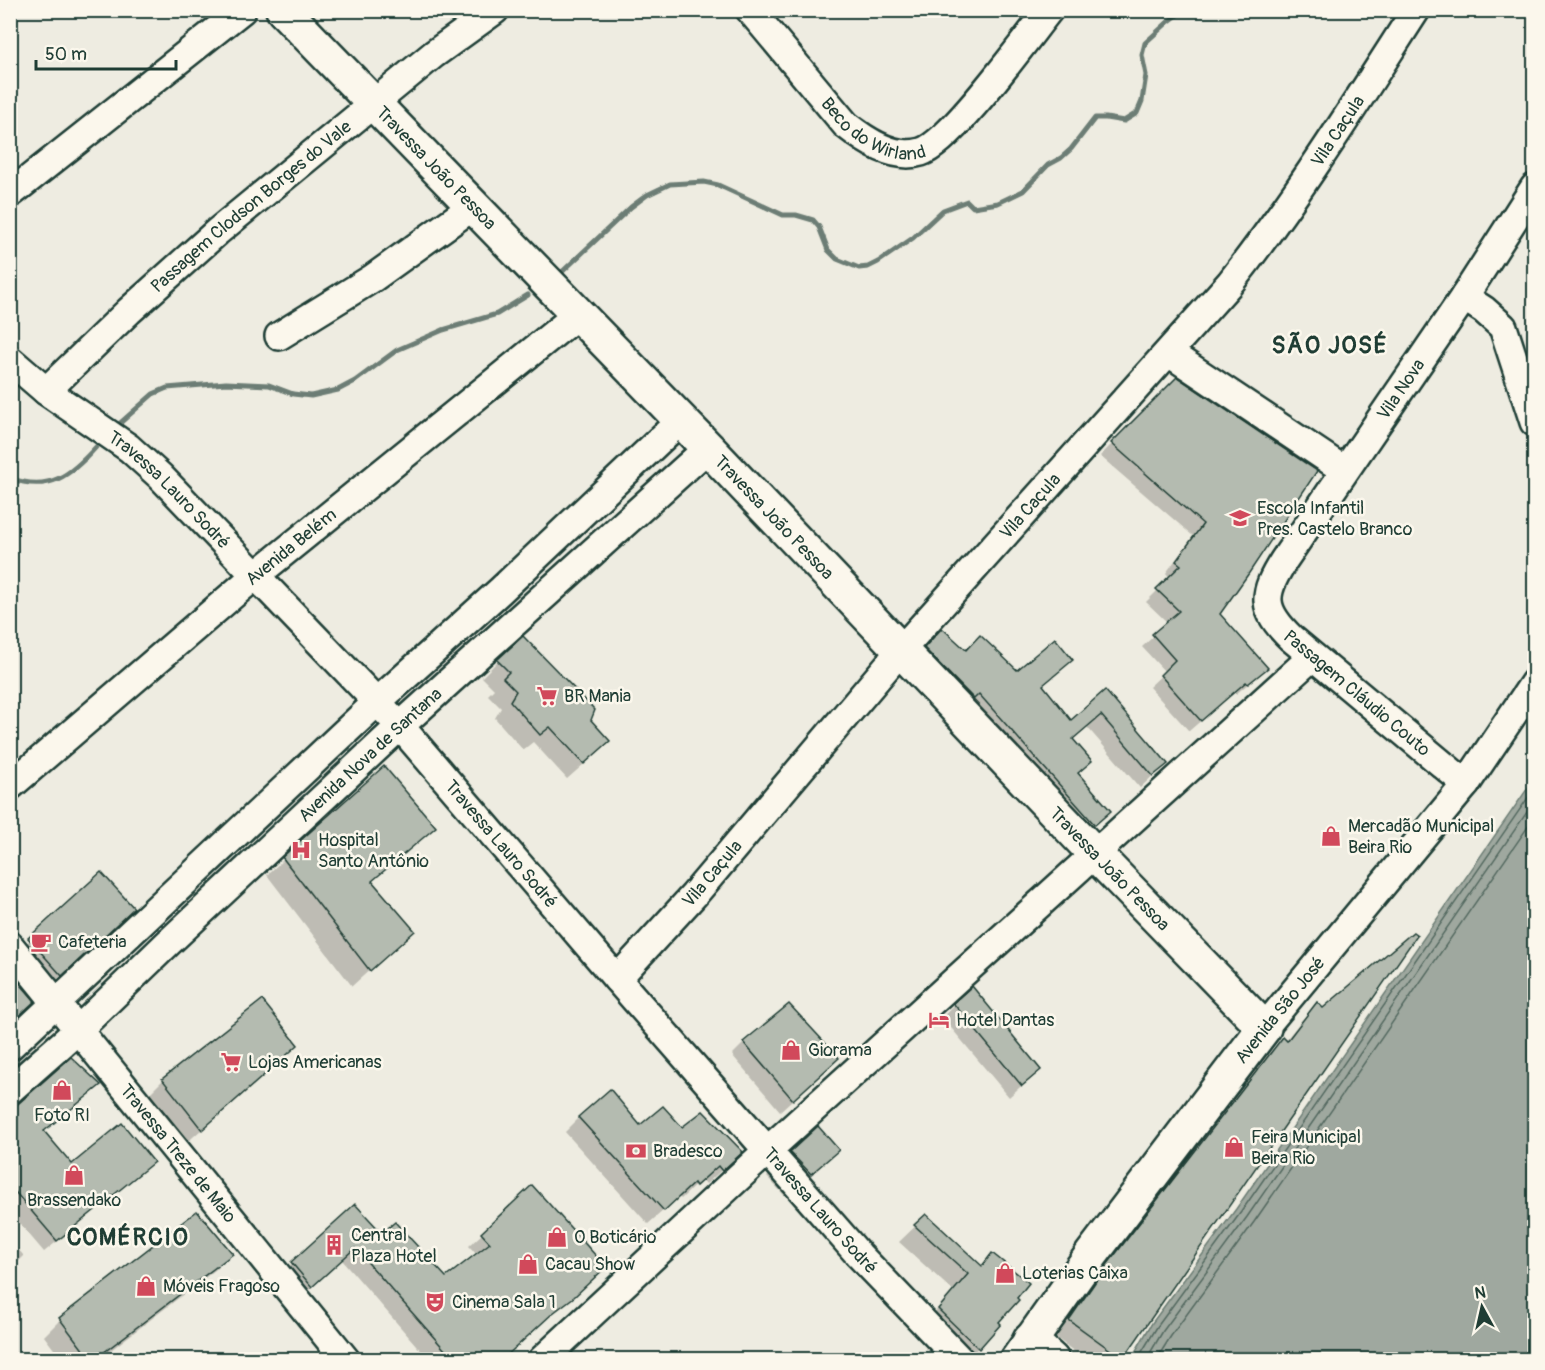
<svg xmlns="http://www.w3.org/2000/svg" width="1545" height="1370" font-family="Pangolin,sans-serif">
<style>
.water{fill:#9fa89f;stroke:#6c7d74;stroke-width:1.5}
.shadow{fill:#0003}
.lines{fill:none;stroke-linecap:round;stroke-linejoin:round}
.shore{stroke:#52685f;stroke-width:1.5}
.stream{stroke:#6c7d74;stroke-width:5}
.building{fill:#b4bbb0;stroke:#1f3d34;stroke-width:1.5}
.minor-casing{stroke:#1f3d34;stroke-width:32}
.major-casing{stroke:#1f3d34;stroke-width:38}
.minor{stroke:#fbf7ec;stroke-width:27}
.major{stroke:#fbf7ec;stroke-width:33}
.labels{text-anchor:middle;stroke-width:5;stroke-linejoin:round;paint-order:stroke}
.street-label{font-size:18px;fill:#1f3d34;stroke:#fbf7ec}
.poi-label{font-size:18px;fill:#1f3d34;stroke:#fbf7ec;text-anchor:start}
.district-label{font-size:24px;font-weight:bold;letter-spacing:1.5px;fill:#1f3d34;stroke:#fbf7ec}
</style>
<rect width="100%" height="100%" fill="#eeece1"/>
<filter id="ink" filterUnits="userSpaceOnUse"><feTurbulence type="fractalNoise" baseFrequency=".0167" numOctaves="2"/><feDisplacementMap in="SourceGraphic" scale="12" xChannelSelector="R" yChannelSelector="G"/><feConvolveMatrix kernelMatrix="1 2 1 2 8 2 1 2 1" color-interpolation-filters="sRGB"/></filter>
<g filter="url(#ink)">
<path class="water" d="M 1534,779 L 1534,1359 L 1131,1359 L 1152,1323 L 1236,1209 Z"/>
<g class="shadow">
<path d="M 1177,379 L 1315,471 L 1218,614 L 1254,679 L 1236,694 L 1234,692 L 1189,731 L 1149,687 L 1165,672 L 1142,647 L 1168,623 L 1146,602 L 1170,578 L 1166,573 L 1193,536 L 1100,456 Z"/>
<path d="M 929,643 L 965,652 L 1017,672 L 1071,660 L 1042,686 L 1071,722 L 1104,693 L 1166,763 L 1140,788 L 1087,727 L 1072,740 L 1090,761 L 1077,774 L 1096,824 L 1081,837 L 912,661 Z"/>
<path d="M 498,661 L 590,720 L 592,757 L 567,779 L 533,742 L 523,750 L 495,718 L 501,708 L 488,695 L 494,689 L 482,677 Z"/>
<path d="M 434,827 L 371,882 L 413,931 L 352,986 L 267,875 L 284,859 Z"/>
<path d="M 101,874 L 117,923 L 46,990 L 14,955 Z"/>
<path d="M 1406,948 L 1122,1359 L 1085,1360 L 1054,1336 L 1091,1283 L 1267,1055 L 1283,1039 L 1285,1041 L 1301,1021 L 1317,1005 L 1323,1010 Z"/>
<path d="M 972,989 L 1039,1070 L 1009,1097 L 942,1017 Z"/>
<path d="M 744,1043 L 825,1070 L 780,1111 L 732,1055 Z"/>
<path d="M 280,1061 L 185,1144 L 147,1096 L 163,1080 Z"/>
<path d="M 99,1085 L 43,1132 L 72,1166 L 152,1162 L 140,1174 L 44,1252 L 10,1212 L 10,1112 Z"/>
<path d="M 579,1118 L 640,1127 L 682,1129 L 726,1166 L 706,1184 L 702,1179 L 681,1199 L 679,1197 L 648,1224 L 565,1132 Z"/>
<path d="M 837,1150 L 813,1174 L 786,1197 L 767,1177 L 791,1153 Z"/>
<path d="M 355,1206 L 382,1235 L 446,1279 L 477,1255 L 469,1246 L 482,1234 L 591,1279 L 501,1360 L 429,1360 L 342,1260 L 299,1299 L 279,1276 Z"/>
<path d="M 197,1213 L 231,1254 L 215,1270 L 98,1360 L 62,1360 L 44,1336 L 60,1320 Z"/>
<path d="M 926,1216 L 981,1266 L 992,1255 L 997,1323 L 999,1324 L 967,1360 L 923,1326 L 953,1291 L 899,1242 Z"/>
<path d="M 10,1240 L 24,1256 L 10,1270 Z"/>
</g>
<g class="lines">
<g class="shore">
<path d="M 1137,1360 L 1157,1327 L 1241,1212 L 1534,789"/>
<path d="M 1146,1360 L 1163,1331 L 1247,1217 L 1534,802"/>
<path d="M 1156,1360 L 1171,1336 L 1254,1222 L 1534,818"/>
</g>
<g class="stream">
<path d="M 562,272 L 631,207 L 647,195 L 670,184 L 704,182 L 718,185 L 783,215 L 796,215 L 813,220 L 819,227 L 828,250 L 837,259 L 859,268 L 868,267 L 878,262 L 913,238 L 943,210 L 967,201 L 973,207 L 998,203 L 1023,191 L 1048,165 L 1061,158 L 1071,149 L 1095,118 L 1106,118 L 1124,121 L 1137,113 L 1142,101 L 1146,75 L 1142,55 L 1145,43 L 1168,22 L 1184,10"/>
<path d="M 119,424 L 153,394 L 167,388 L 226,383 L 269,385 L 293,394 L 311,396 L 338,390 L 355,381 L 397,350 L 443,330 L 497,314 L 528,295"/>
<path d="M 10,478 C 49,493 71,475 96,447"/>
</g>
</g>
<g class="building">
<path d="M 1177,377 L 1317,471 L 1249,573 L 1220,614 L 1268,668 L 1248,684 L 1246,682 L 1201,721 L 1160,675 L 1175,660 L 1152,634 L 1179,611 L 1156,589 L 1181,565 L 1176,561 L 1203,524 L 1111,443 Z"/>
<path d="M 942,628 L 966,650 L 980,635 L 1017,670 L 1055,638 L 1073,660 L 1043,685 L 1071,720 L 1105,690 L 1168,764 L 1153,776 L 1101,715 L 1073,739 L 1092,761 L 1078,773 L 1111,811 L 1095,825 L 979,694 L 974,699 L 924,648 Z"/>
<path d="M 523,636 L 595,710 L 591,720 L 610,741 L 584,764 L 550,727 L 540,735 L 510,701 L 516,691 L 503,678 L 509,672 L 497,660 Z"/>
<path d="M 384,766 L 436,827 L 372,881 L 415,931 L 370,971 L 282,857 Z"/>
<path d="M 101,872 L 134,908 L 62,976 L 28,938 Z"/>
<path d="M 1413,932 L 1417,935 L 1123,1359 L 1069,1320 L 1107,1265 L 1283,1037 L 1287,1041 L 1317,1002 L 1323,1008 Z"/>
<path d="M 10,972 L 35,1001 L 10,1024 Z"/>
<path d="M 972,986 L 1041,1070 L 1022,1086 L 953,1003 Z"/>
<path d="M 262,1000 L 298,1045 L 202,1130 L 162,1079 Z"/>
<path d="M 789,1004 L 839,1058 L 793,1100 L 743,1042 Z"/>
<path d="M 71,1057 L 101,1085 L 44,1131 L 72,1164 L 122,1123 L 154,1162 L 57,1241 L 10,1186 L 10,1111 Z"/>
<path d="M 610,1089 L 640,1125 L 663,1106 L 682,1127 L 703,1111 L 743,1152 L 722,1171 L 718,1166 L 696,1186 L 694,1183 L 664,1211 L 578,1117 Z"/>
<path d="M 818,1126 L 839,1150 L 811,1174 L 790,1152 Z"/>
<path d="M 532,1185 L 606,1267 L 574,1297 L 553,1313 L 503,1359 L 453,1359 L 355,1248 L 312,1287 L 291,1262 L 355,1204 L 382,1233 L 395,1222 L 446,1277 L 490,1243 L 481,1233 Z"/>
<path d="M 197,1211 L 233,1254 L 95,1359 L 90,1359 L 59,1318 Z"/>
<path d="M 926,1214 L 982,1266 L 992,1253 L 1029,1283 L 1017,1298 L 1019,1300 L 999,1322 L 1001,1324 L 979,1349 L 938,1309 L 968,1274 L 914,1225 Z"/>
</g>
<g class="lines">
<g class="minor-casing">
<g id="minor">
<path id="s1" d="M 750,10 L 846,125 C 866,141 894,160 921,152 C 951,143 1025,40 1049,10"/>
<path d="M 10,194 L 242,10"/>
<path d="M 1464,297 L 1484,310 L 1503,327 L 1534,422"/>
<path d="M 279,336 L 373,278 L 472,207"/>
<path d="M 1169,353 L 1344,470"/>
<path id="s2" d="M 10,360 L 46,391 L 129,448 L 160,476 L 400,726 L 617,979 L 859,1255 L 960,1360"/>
<path id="s3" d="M 46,391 L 129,311 L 217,232 L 434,54 L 495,10"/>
<path id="s4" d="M 1466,784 L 1291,638 C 1261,609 1262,594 1284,560 L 1464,297 L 1534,188"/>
<path id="s5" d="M 10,786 L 256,575 L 577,315"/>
<path id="s6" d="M 10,946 L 346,1360"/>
<path id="s7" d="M 617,979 L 694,895 L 901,650 L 1230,283 C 1298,196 1356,103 1416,10"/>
<path d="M 1264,1028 L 1466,784 L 1534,683"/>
<path d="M 10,1046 L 377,702 L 500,591 L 681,420"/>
<path id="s8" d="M 10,1090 L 79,1029 L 168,943 L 400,726 L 708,448"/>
<path d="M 542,1360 L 767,1151 L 1312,657"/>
</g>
</g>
<g class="major-casing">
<g id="major">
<path id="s9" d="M 283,10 L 708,448 L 1095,854 L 1264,1028 L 1092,1254 L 1017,1360"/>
<path d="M 1030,1340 L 1052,1360"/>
</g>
</g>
<use href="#minor" class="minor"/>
<use href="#major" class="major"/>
</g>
</g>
<defs>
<g id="school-bare" transform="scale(1.62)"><path d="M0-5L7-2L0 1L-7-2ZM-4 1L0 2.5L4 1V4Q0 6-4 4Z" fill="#d1495b" stroke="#fbf7ec" stroke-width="2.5" paint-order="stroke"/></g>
<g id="supermarket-bare" transform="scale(1.62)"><path d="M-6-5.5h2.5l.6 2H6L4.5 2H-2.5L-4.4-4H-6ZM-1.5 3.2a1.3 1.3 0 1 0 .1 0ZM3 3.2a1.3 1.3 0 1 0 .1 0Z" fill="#d1495b" stroke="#fbf7ec" stroke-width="2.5" paint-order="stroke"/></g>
<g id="shop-bare" transform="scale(1.62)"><path d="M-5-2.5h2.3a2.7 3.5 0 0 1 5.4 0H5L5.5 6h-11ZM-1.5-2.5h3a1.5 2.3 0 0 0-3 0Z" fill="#d1495b" stroke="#fbf7ec" stroke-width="2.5" paint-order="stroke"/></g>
<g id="hospital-bare" transform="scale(1.62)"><path d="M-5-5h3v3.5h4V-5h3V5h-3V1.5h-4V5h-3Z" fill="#d1495b" stroke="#fbf7ec" stroke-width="2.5" paint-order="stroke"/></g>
<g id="cafe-bare" transform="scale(1.62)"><path d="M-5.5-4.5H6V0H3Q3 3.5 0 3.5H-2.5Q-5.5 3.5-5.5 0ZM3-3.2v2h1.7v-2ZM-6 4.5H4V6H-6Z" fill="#d1495b" stroke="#fbf7ec" stroke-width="2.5" paint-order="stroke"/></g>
<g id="hotel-bare" transform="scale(1.62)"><path d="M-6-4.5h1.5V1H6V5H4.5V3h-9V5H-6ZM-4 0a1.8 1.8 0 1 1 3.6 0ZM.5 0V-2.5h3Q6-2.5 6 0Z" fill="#d1495b" stroke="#fbf7ec" stroke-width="2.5" paint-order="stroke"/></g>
<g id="bank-bare" transform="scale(1.62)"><path d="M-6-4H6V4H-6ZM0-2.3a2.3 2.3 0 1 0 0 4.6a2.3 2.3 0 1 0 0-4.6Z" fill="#d1495b" stroke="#fbf7ec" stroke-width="2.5" paint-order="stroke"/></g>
<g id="building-bare" transform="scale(1.62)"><path d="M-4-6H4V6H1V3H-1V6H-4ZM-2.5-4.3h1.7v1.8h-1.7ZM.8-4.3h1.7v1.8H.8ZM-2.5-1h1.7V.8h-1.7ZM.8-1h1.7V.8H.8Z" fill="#d1495b" stroke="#fbf7ec" stroke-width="2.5" paint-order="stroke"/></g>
<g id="theatre-bare" transform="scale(1.62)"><path d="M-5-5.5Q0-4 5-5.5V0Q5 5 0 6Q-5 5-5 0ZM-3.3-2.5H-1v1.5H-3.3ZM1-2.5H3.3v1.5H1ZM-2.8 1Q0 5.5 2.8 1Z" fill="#d1495b" stroke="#fbf7ec" stroke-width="2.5" paint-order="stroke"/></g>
</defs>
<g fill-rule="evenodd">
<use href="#school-bare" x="1240" y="518"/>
<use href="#supermarket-bare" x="547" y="696"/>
<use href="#shop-bare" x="1331" y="836"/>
<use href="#hospital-bare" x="301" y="850"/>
<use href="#cafe-bare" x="41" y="942"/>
<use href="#hotel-bare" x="939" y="1020"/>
<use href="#shop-bare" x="791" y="1050"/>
<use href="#supermarket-bare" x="231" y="1062"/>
<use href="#shop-bare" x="62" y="1090"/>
<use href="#shop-bare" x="1234" y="1147"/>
<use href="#bank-bare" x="636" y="1151"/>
<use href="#shop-bare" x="74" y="1175"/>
<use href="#shop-bare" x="557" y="1237"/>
<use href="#building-bare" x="334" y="1245"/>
<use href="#shop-bare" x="528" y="1264"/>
<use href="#shop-bare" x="1005" y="1273"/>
<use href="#shop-bare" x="146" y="1286"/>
<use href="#theatre-bare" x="435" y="1302"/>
</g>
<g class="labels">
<g class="street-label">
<text dy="6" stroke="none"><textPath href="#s1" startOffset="177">Beco do Wirland</textPath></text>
<text dy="6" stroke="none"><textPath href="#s7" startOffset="1114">Vila Caçula</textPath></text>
<text dy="6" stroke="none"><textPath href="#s9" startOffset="220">Travessa João Pessoa</textPath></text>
<text dy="6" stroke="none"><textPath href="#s3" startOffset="276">Passagem Clodson Borges do Vale</textPath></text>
<text dy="6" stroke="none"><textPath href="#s4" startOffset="524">Vila Nova</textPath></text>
<text dy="6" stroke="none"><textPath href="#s2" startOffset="206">Travessa Lauro Sodré</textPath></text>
<text dy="6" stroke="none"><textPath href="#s7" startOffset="628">Vila Caçula</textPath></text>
<text dy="6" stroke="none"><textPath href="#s9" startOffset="706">Travessa João Pessoa</textPath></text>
<text dy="6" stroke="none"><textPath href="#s5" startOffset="369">Avenida Belém</textPath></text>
<text transform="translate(1357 693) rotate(40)" y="6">Passagem Cláudio Couto</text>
<text dy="6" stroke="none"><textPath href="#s8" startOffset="492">Avenida Nova de Santana</textPath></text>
<text dy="6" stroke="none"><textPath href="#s2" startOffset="692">Travessa Lauro Sodré</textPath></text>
<text dy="6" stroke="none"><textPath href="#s9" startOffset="1192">Travessa João Pessoa</textPath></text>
<text dy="6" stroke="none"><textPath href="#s7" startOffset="142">Vila Caçula</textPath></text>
<text transform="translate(1280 1010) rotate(-51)" y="6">Avenida São José</text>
<text dy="6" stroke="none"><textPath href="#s6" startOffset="267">Travessa Treze de Maio</textPath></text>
<text dy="6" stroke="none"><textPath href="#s2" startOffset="1178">Travessa Lauro Sodré</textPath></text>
</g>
<g class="poi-label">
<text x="1257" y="514">Escola Infantil<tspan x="1257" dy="21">Pres. Castelo Branco</tspan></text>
<text x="564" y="702">BR Mania</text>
<text x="1348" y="832">Mercadão Municipal<tspan x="1348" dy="21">Beira Rio</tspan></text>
<text x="318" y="846">Hospital<tspan x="318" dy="21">Santo Antônio</tspan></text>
<text x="58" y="948">Cafeteria</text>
<text x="956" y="1026">Hotel Dantas</text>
<text x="808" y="1056">Giorama</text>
<text x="248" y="1068">Lojas Americanas</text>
<text x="62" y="1121" text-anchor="middle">Foto RI</text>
<text x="1251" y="1143">Feira Municipal<tspan x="1251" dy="21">Beira Rio</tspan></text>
<text x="653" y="1157">Bradesco</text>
<text x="74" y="1206" text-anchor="middle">Brassendako</text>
<text x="351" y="1241">Central<tspan x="351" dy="21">Plaza Hotel</tspan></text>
<text x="574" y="1243">O Boticário</text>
<text x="545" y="1270">Cacau Show</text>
<text x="1022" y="1279">Loterias Caixa</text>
<text x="163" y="1292">Móveis Fragoso</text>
<text x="452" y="1308">Cinema Sala 1</text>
</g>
<g class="district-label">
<text x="1330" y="353">SÃO JOSÉ</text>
<text x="128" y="1245">COMÉRCIO</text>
</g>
</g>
<rect width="1545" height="1370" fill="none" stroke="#fbf7ec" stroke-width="36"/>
<rect x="18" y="18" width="1509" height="1334" fill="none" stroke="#1f3d34" stroke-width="2" filter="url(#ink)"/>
<g transform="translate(1482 1307) rotate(352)" stroke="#fbf7ec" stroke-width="4.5" paint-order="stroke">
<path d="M0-4.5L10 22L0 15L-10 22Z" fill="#1f3d34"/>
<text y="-9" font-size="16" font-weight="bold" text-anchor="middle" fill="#1f3d34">N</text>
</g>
<path d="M36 60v9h140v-9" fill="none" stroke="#1f3d34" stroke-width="3"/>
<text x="45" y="60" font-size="18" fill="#1f3d34" stroke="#fbf7ec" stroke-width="4.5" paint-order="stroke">50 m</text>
</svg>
